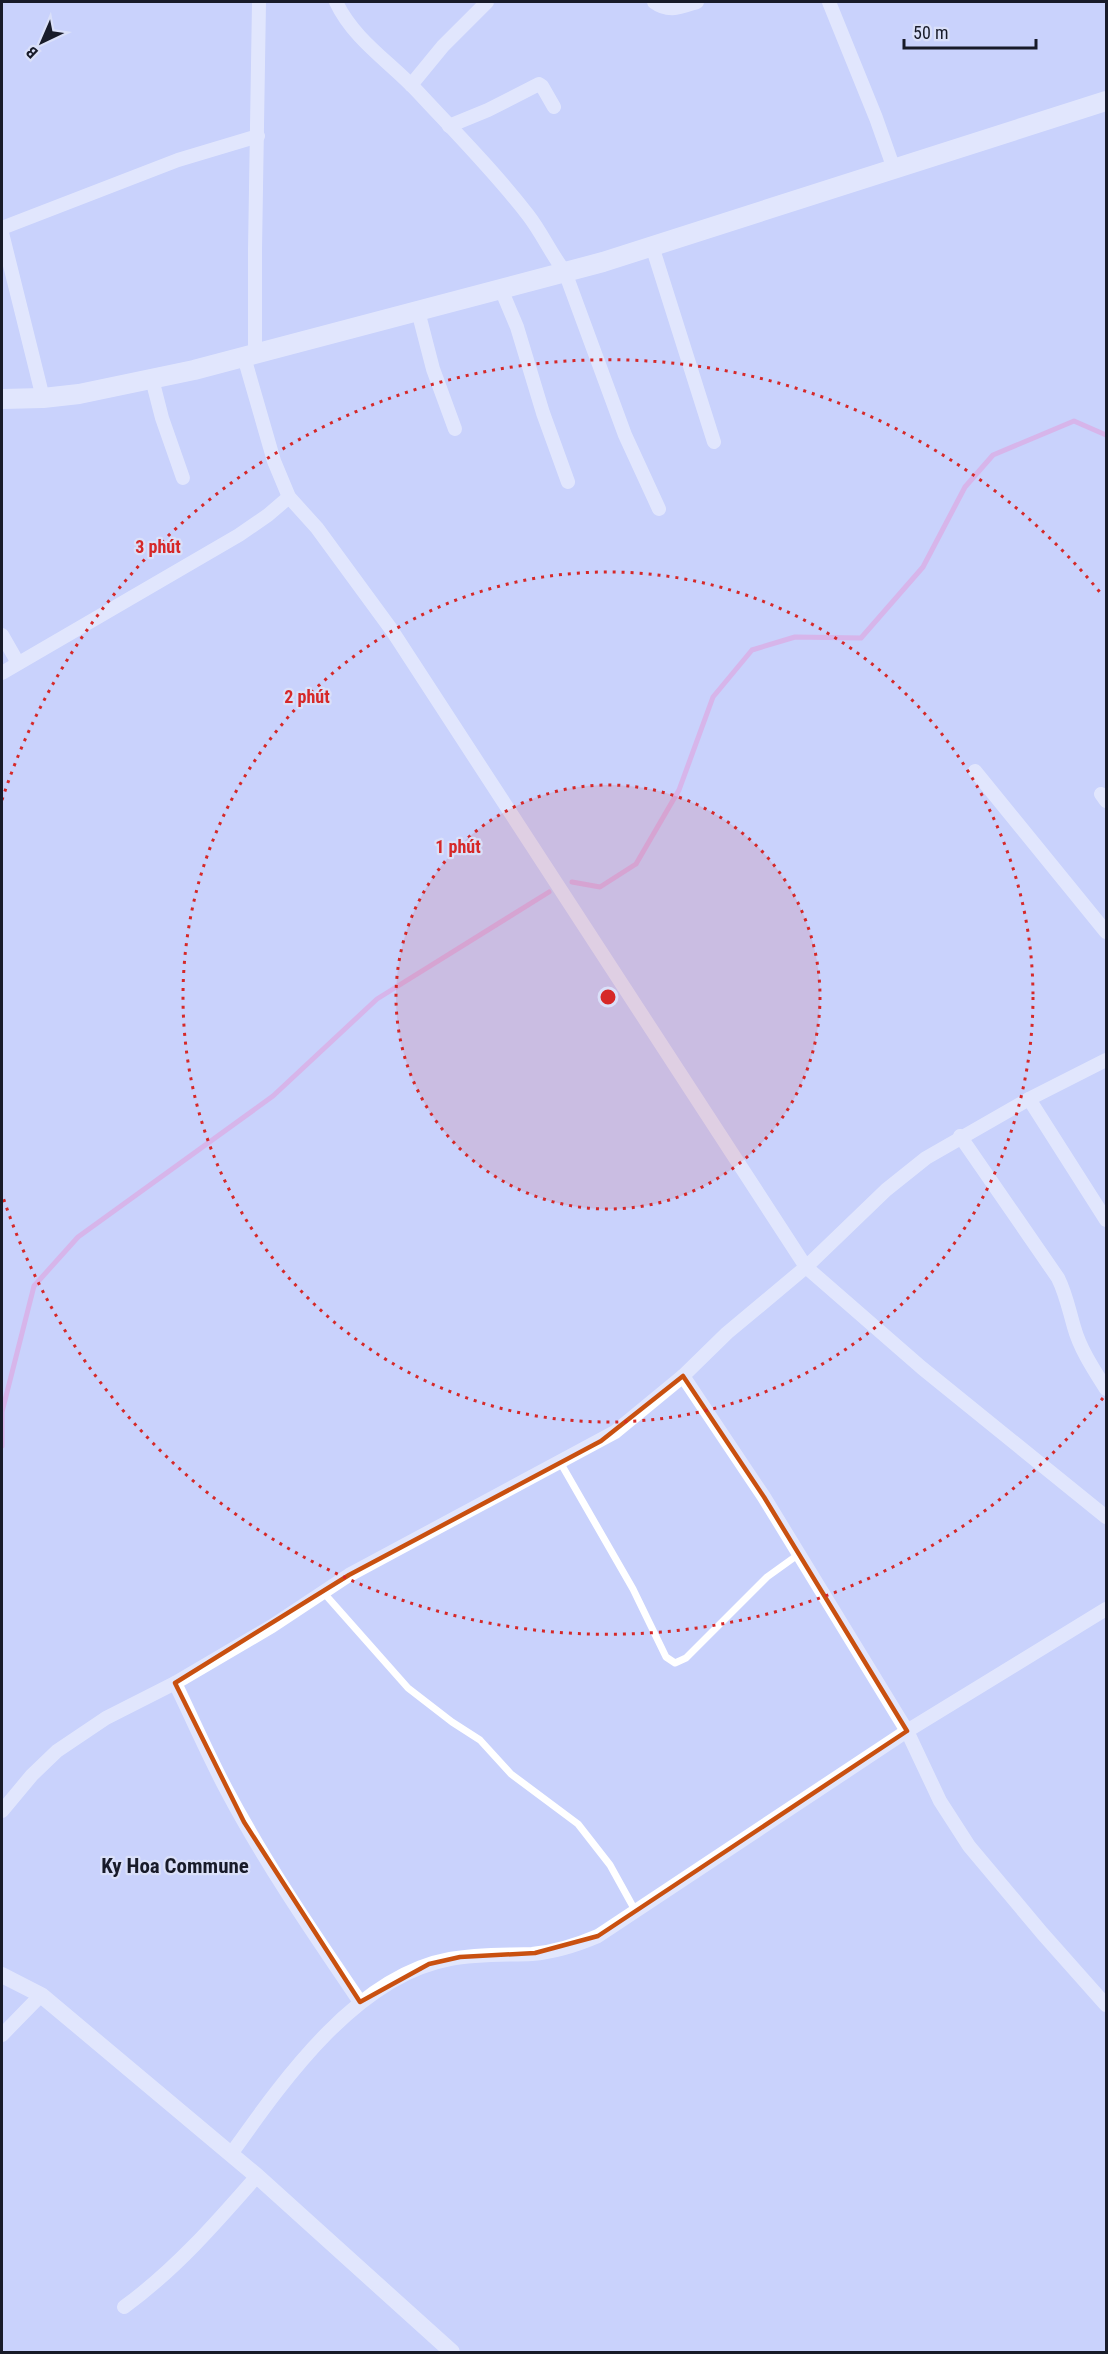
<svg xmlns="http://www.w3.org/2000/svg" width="1108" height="2354" font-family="'Roboto Condensed',sans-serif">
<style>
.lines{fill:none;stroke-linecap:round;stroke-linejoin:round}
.stream{stroke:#e892d5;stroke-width:5}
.service{stroke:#fff;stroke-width:7}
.minor{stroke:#fff;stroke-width:14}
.tertiary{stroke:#fff;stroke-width:16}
.secondary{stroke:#fff;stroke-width:20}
.marked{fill:none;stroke:#c95010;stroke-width:4.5;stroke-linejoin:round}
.ring{fill:none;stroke:#d62828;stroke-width:3;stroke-dasharray:3 6}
.labels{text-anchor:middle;stroke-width:4.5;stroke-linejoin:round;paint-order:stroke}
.district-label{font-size:21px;font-weight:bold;fill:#181b29;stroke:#dae0f9}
.centre{fill:#d62828;stroke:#dae0f9;stroke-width:3}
.ring-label{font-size:18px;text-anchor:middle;font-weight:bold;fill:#d62828;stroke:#dae0f9;stroke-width:4.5;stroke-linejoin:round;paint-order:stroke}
</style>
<rect width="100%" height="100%" fill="#c9d2fc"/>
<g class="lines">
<g class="stream">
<path d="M 572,882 L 600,887 L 636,864 L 679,790 L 713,697 L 752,650 L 795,637 L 861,638 L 923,567 L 965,487 L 993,455 L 1074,421 L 1106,435"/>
<path d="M 2,1446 L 2,1412 L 34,1286 L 78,1237 L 273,1096 L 377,999 L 549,892"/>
</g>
<g class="service">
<path d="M 560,1462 L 633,1589 L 666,1657 L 675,1663 L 686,1658 L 767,1577 L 799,1554"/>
<path d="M 323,1592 L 408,1688 L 452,1722 L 480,1740 L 511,1774 L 578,1824 L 610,1865 L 636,1912"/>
</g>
<g class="minor">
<path d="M 336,2 C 354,40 390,62 418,92 C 455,132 494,171 528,215 C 542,233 551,254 565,272 L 625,435 L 659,509"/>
<path d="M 654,2 C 669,13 681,7 697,2"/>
<path d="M 829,2 L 876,118 L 894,169"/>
<path d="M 411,85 L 443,46 L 487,2"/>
<path d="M 449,126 L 488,110 L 539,84 L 542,86 L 554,107"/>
<path d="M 2,228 L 178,160 L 258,136"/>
<path d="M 2,233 L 43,398"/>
<path d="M 652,246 L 714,442"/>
<path d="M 501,289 L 517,327 L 543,413 L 568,482"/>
<path d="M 418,311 L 433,369 L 455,429"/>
<path d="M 255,353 L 255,250 L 259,2"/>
<path d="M 244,357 L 274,461 L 289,497 L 317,528 L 391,629 L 806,1267 L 922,1368 L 1106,1517"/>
<path d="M 152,379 L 162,418 L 183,478"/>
<path d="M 2,635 L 18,663"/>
<path d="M 2,673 L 239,535 L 268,515 L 289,497"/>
<path d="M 975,771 L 1106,932"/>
<path d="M 1101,794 L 1106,801"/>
<path d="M 1029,1099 L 1106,1220"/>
<path d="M 960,1136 L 1058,1278 C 1066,1294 1069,1310 1074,1327 C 1080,1349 1094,1370 1106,1389"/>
<path d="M 683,1376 L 764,1497 L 907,1731 L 940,1801 L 969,1846 L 1042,1933 L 1106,2005"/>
<path d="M 175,1683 C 192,1718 208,1755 226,1789 C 265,1863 313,1933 360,2002"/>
<path d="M 2,1811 L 32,1775 L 57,1751 L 106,1718 L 175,1683 L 272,1626 L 349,1575 L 615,1432 L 683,1376 L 727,1333 L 806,1267 L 886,1190 L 926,1158 L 1029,1099 L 1106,1060"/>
<path d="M 2,2035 L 41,1995"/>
<path d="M 231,2154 C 283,2081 356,1976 450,1959 C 477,1954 505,1955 532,1954 C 555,1952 577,1945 598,1936 L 907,1731 L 1106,1609"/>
<path d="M 124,2307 C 175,2270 216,2223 257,2176"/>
</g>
<path class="tertiary" d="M 2,1975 L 41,1995 L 257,2176 L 452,2352"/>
<path class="secondary" d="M 2,399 L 43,398 L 79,394 L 194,370 L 603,262 L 1106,101"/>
</g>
<path d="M0 0H1108V2354H0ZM 683,1376 L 764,1497 L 907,1731 L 598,1936 L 535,1953 L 460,1957 L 429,1964 L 360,2002 L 244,1822 L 175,1683 L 349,1575 L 601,1441 Z" fill="#c9d2fc" fill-opacity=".55" fill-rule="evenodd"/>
<path class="marked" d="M 683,1376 L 764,1497 L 907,1731 L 598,1936 L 535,1953 L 460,1957 L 429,1964 L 360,2002 L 244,1822 L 175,1683 L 349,1575 L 601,1441 Z"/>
<circle cx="608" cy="997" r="212" fill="#d62828" fill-opacity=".12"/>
<g class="ring">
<circle cx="608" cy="997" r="212"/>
<circle cx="608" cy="997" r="425"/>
<path d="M1103 1398A637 637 0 0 1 2 1194M2 800A637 637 0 0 1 1103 596"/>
</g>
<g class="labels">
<g class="district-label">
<text x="175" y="1873">Ky Hoa Commune</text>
</g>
</g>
<circle cx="608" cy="997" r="9" class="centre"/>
<g class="ring-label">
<text x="158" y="553">3 phút</text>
<text x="307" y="703">2 phút</text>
<text x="458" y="853">1 phút</text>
</g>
<rect width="1108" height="2354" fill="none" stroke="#181b29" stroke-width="6"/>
<g transform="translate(42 42) rotate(224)" stroke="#dae0f9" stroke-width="4.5" paint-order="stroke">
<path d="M0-4.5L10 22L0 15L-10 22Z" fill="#181b29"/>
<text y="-9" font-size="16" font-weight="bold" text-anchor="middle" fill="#181b29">B</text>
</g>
<path d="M904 39v9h132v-9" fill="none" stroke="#181b29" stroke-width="3"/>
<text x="913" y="39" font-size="18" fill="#181b29" stroke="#dae0f9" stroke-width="4.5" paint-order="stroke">50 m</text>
</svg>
